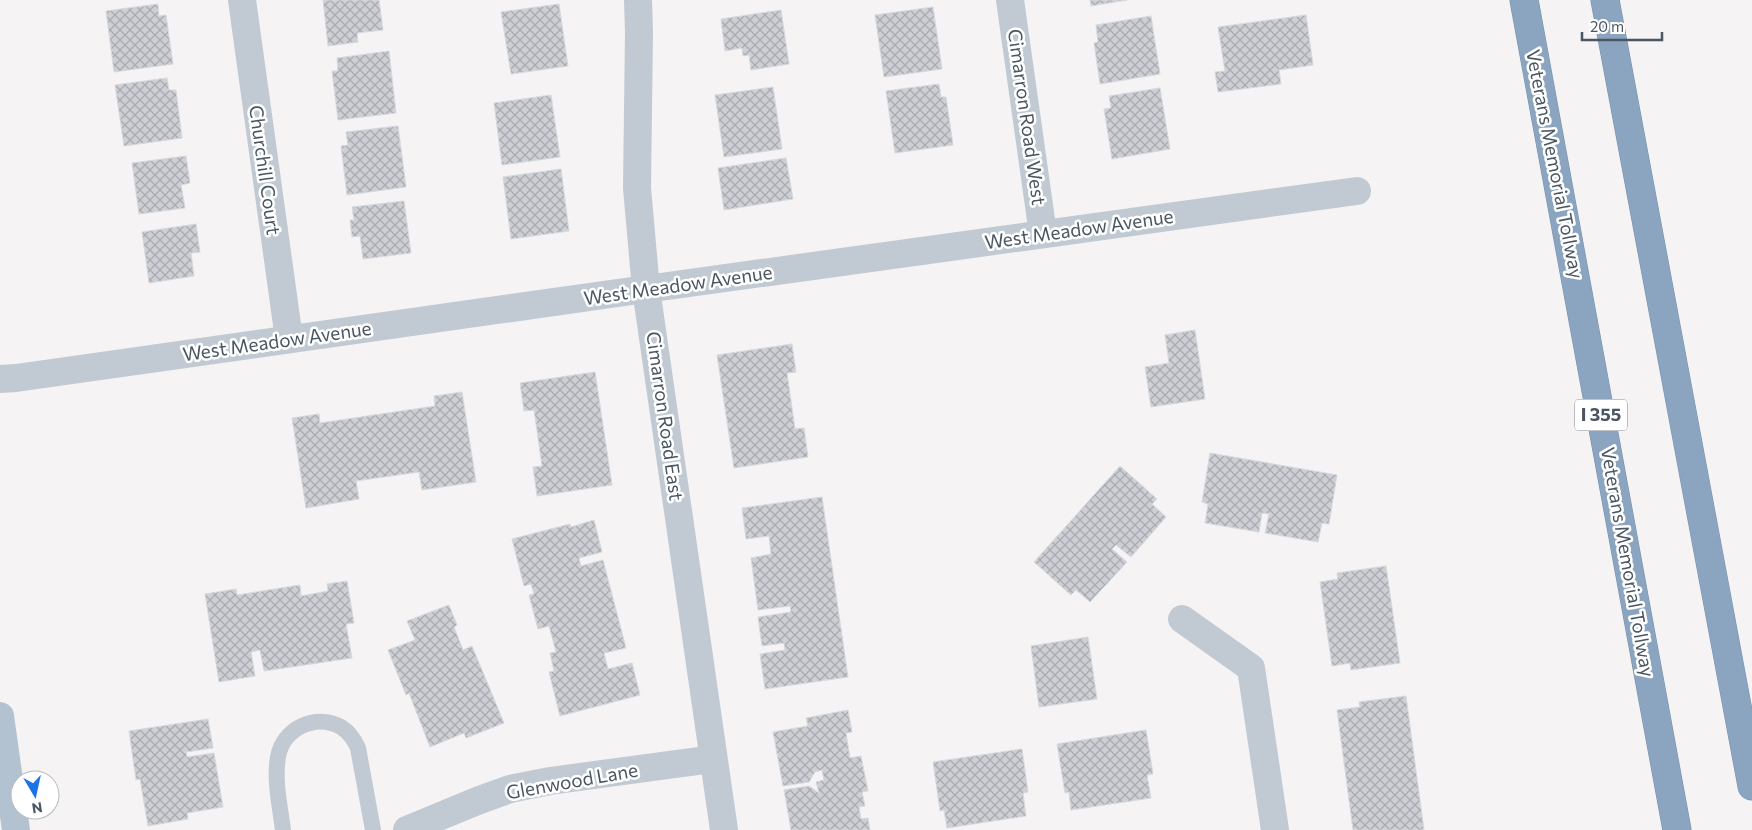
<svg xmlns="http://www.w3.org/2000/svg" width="1752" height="830" font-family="Commissioner,sans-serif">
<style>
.building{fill:url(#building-cross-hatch);stroke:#d7d9de}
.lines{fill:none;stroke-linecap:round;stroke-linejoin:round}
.highway-casing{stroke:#7690ad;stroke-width:29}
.lane{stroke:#c1cad2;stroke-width:16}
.street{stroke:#c1cad2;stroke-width:28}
.primary{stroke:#b3c2d1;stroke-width:28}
.highway{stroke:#8ba5c1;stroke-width:28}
.labels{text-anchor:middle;stroke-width:5;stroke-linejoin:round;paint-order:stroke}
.shield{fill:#fff;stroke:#808990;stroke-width:1}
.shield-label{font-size:18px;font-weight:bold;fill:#4a5661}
.street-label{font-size:19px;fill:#4a5661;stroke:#fff}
</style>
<defs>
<pattern id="building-cross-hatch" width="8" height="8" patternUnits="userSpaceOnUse" patternTransform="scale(1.25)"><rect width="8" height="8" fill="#cdcfd5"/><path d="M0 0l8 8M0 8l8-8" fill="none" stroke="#a8abb0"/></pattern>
</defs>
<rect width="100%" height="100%" fill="#f5f3f3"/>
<g class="building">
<path d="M 323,0 L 379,0 L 383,30 L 357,33 L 358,42 L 328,46 Z"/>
<path d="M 1090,0 L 1127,0 L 1091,6 Z"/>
<path d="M 158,4 L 159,16 L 166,15 L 173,64 L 114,72 L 106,11 Z"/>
<path d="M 559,4 L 568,66 L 511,74 L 501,12 Z"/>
<path d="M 933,7 L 942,69 L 884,77 L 875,15 Z"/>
<path d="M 781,10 L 789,64 L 751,70 L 749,55 L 743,56 L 742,48 L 725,51 L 721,19 Z"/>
<path d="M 1306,15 L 1313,65 L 1279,70 L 1281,84 L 1218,92 L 1215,72 L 1225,71 L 1218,27 Z"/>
<path d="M 1151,16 L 1160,74 L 1100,84 L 1094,43 L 1098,42 L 1096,25 Z"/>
<path d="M 389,51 L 396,113 L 338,120 L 332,71 L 338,71 L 337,58 Z"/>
<path d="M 167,78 L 169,90 L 176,90 L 182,138 L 124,146 L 115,85 Z"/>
<path d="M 939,84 L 941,97 L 946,97 L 953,145 L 895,153 L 886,91 Z"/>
<path d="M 773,87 L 782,149 L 724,157 L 715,95 Z"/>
<path d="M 1160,88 L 1170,149 L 1112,159 L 1104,109 L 1111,108 L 1109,96 Z"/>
<path d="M 551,95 L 560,157 L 502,165 L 494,103 Z"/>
<path d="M 398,126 L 406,187 L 347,195 L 341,146 L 348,145 L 346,132 Z"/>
<path d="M 186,156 L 190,183 L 181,185 L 185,208 L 139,214 L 132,163 Z"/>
<path d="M 786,158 L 793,199 L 724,210 L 718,168 Z"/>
<path d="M 561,169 L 569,231 L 511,239 L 503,177 Z"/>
<path d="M 404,201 L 411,253 L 363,259 L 360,236 L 352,237 L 350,220 L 354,220 L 352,207 Z"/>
<path d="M 196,224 L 200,252 L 191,253 L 194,276 L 149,283 L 142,232 Z"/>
<path d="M 1195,330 L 1205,399 L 1151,407 L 1145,367 L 1169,363 L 1165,335 Z"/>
<path d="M 792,344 L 796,372 L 787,373 L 795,429 L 804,428 L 808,457 L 734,468 L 717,355 Z"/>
<path d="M 595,372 L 612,485 L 537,496 L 533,467 L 542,466 L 534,410 L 524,411 L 520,383 Z"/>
<path d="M 462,392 L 476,482 L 422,490 L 419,472 L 356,481 L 359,499 L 306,508 L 292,418 L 319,414 L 320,423 L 435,406 L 434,396 Z"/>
<path d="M 1210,453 L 1337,475 L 1329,524 L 1322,523 L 1318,542 L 1265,533 L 1269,514 L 1262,513 L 1259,532 L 1205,523 L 1208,504 L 1202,502 Z"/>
<path d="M 1120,466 L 1157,499 L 1152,504 L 1166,517 L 1131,557 L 1116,545 L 1112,549 L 1127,562 L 1090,602 L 1076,590 L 1071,595 L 1034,562 Z"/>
<path d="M 822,497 L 848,677 L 765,689 L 760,654 L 785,650 L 784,643 L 762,646 L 758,617 L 791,612 L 790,606 L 758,610 L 751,558 L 771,554 L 769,536 L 746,539 L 742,508 Z"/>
<path d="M 594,520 L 602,552 L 579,558 L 581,566 L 603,560 L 626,648 L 604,653 L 608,669 L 632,663 L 640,695 L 560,716 L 549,672 L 554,671 L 550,653 L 556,652 L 549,626 L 538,629 L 529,595 L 534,594 L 531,584 L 524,586 L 512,539 L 570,524 L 571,527 Z"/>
<path d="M 1386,566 L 1400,663 L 1351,670 L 1350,663 L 1332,666 L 1320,582 L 1338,579 L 1337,573 Z"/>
<path d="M 347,581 L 354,623 L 346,624 L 352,658 L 264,671 L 260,650 L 251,652 L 255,676 L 219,682 L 205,594 L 236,589 L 237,595 L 300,585 L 301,596 L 328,591 L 327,584 Z"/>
<path d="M 449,605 L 457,625 L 454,627 L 463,650 L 472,646 L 504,723 L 466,738 L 464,733 L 430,747 L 409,693 L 406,695 L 388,650 L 415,640 L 407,621 Z"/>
<path d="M 1088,637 L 1097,699 L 1039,707 L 1031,646 Z"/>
<path d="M 1406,696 L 1424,830 L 1353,830 L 1337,710 L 1360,707 L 1359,702 Z"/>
<path d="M 848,710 L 852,732 L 846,733 L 850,758 L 861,756 L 868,791 L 862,792 L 865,806 L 859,807 L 861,819 L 868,818 L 870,830 L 791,830 L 784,790 L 809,786 L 819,793 L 816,782 L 824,780 L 822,770 L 815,772 L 809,782 L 783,786 L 773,732 L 808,726 L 806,718 Z"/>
<path d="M 208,719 L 213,748 L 186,752 L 187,757 L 214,753 L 223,807 L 187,813 L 188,819 L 148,826 L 140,779 L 136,780 L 129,731 Z"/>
<path d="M 1146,730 L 1153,774 L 1147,775 L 1151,798 L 1071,810 L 1069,792 L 1065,793 L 1057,744 Z"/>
<path d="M 1022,749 L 1028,792 L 1023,793 L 1026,816 L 947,828 L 944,810 L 940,811 L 933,762 Z"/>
</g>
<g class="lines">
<g class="highway-casing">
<g id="highway">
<path d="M 1524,0 L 1677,830"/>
<path d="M 1605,0 L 1752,786"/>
</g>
</g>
<path class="lane" d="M 283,830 C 280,806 274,781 278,757 C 283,728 316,713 341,727 C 349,732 354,739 358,748 L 373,830"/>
<g class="street">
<path d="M 242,0 L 289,339"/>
<path d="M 638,0 L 639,32 L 637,188 L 646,289 L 724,830"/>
<path d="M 1010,0 L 1043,234"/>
<path d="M 0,379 L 16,378 L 646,289 L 1357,191"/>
<path d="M 1182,619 L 1251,668 L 1275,830"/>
<path d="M 407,830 L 477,801 L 510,789 L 550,781 L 713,759"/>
</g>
<path class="primary" d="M 0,716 L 16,830"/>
<use href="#highway" class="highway"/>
</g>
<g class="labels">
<rect class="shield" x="1575" y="399.5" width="52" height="31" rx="4"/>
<g class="shield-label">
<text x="1601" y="421">I 355</text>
</g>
<g class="street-label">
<text transform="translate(1027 117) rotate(82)" y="7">Cimarron Road West</text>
<text transform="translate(1555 164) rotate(79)" y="7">Veterans Memorial Tollway</text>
<text transform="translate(265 170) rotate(82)" y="7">Churchill Court</text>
<text transform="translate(1079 229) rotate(-8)" y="7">West Meadow Avenue</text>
<text transform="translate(678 285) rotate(-8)" y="7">West Meadow Avenue</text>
<text transform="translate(277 341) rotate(-8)" y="7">West Meadow Avenue</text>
<text transform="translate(665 416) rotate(82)" y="7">Cimarron Road East</text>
<text transform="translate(1628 562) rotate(80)" y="7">Veterans Memorial Tollway</text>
<text transform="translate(572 781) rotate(-10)" y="7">Glenwood Lane</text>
</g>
</g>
<g transform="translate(35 795) rotate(171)"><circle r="24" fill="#ffffff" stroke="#b7bbc0"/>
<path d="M0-4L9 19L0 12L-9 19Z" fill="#1a73e8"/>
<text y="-8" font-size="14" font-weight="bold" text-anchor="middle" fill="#4a5661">N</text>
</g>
<path d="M1582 32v8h80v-8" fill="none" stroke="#4a5661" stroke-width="2.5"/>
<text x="1590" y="32" font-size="15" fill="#4a5661" stroke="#ffffff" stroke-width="4" paint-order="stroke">20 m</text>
</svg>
